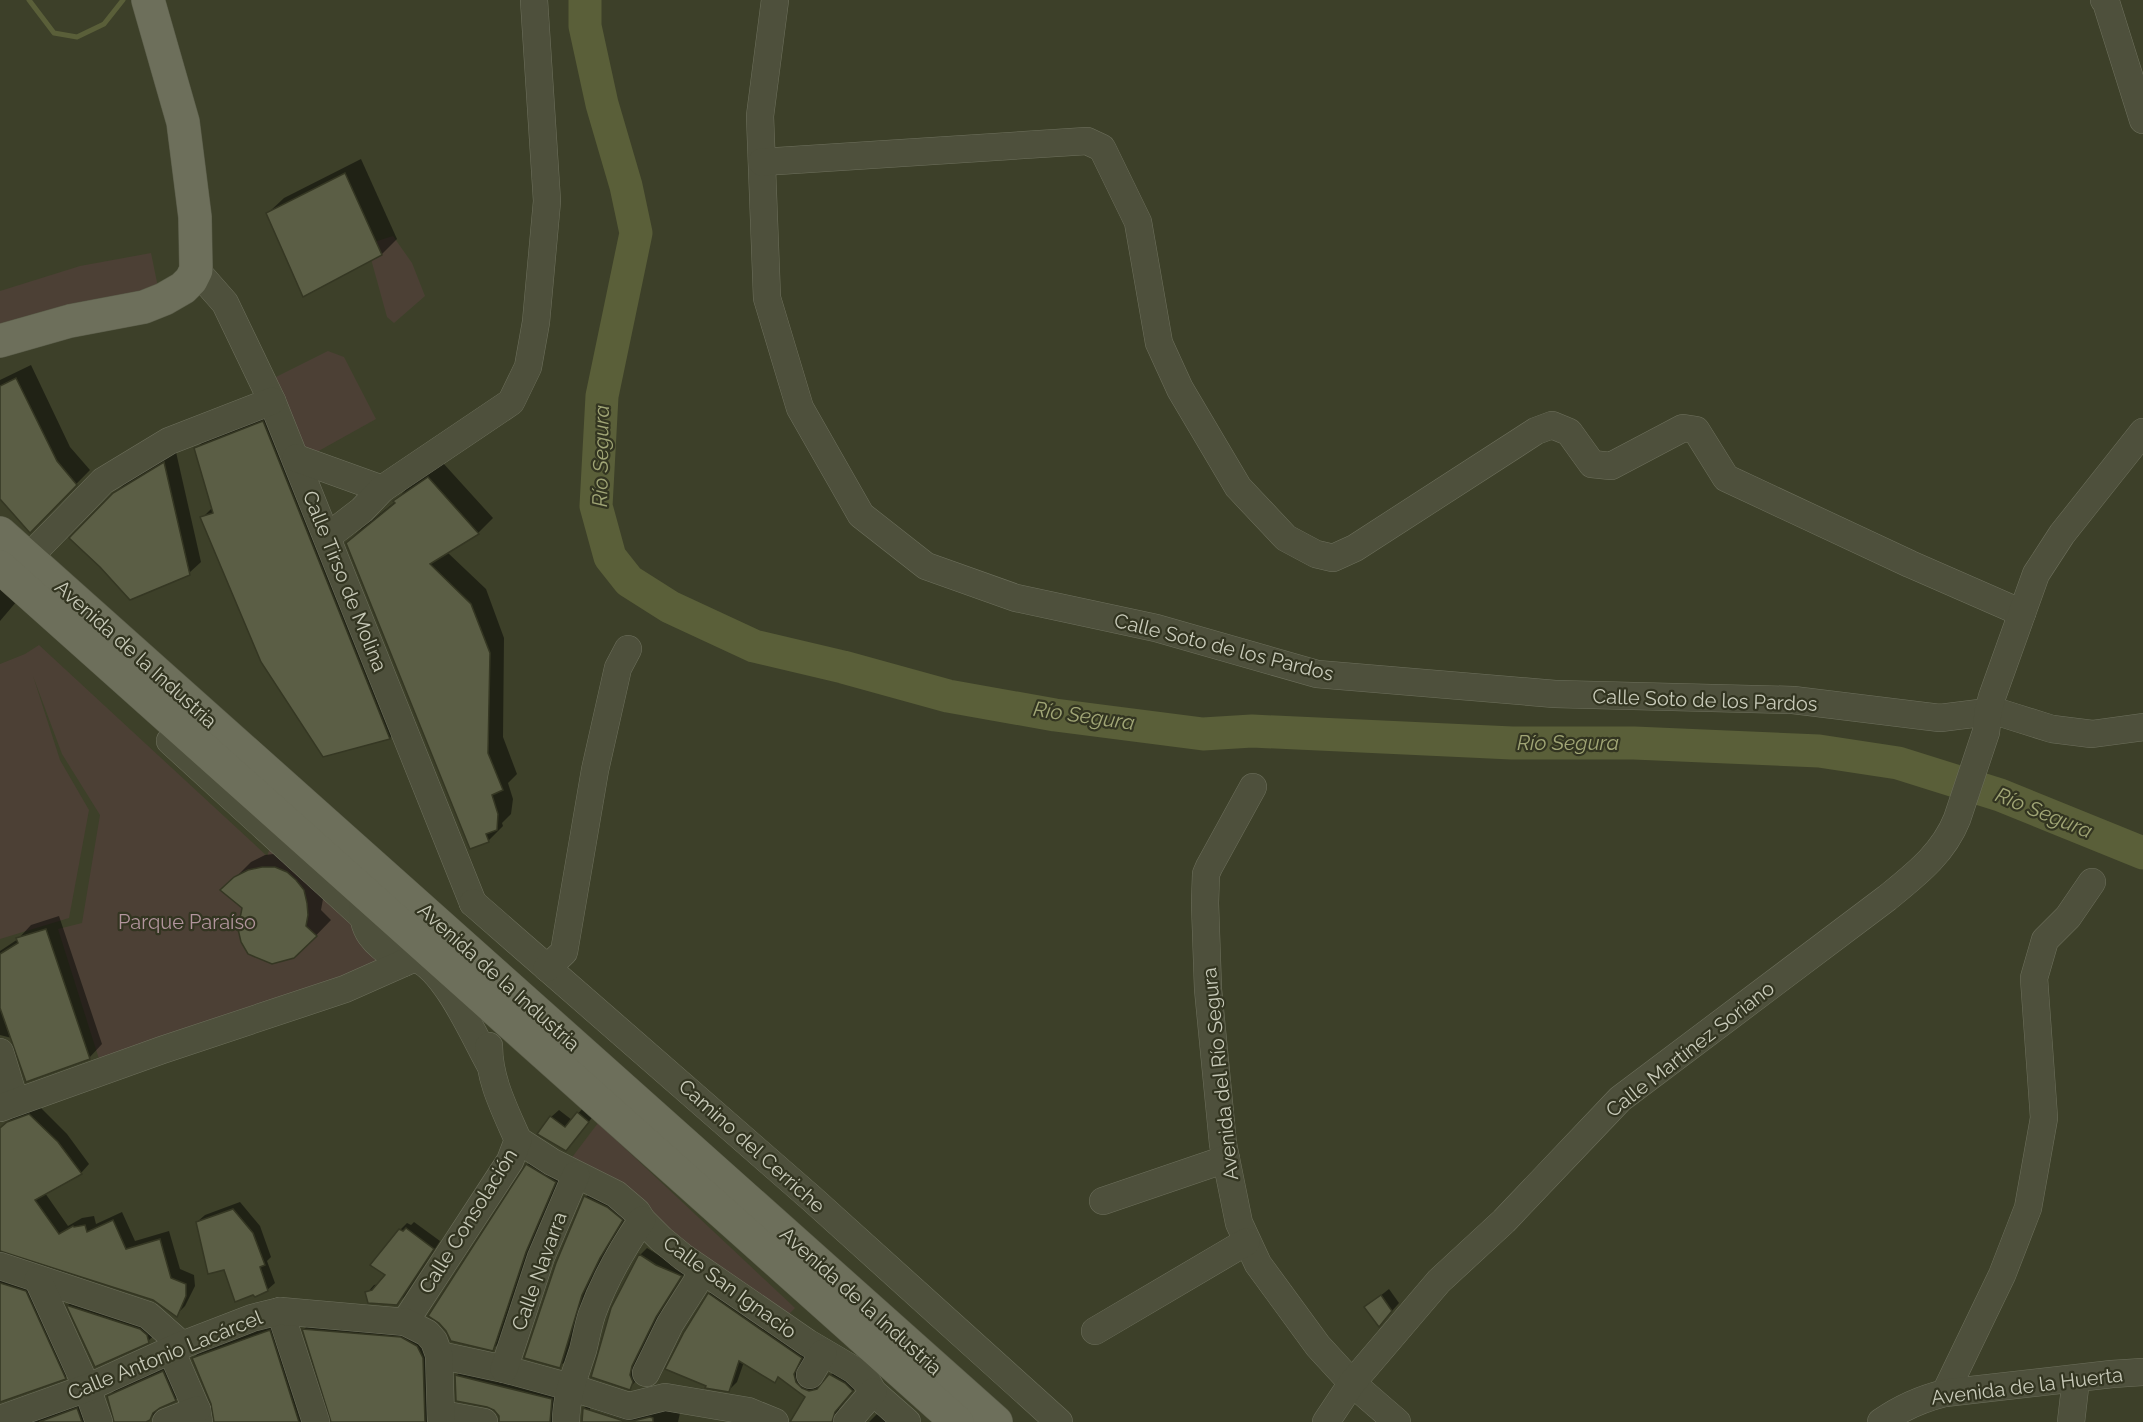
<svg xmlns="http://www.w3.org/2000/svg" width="2143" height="1422" font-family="Raleway,sans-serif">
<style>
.green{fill:#4c4035}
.shadow{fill:#0007}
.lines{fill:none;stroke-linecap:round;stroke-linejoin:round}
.stream{stroke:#5a5f39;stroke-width:5}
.river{stroke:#5a5f39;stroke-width:33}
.building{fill:#5b5e45;stroke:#353723;stroke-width:1.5}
.minor-casing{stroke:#6e705d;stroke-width:28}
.major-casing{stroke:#5a5c49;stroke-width:34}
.minor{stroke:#4e503c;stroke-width:27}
.major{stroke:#6d6f5b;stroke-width:33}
.labels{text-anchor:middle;stroke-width:4.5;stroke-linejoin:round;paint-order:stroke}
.street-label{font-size:20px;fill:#c8cab9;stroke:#333521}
.park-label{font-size:20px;fill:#b2959d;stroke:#333521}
.water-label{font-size:21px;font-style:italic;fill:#a1a676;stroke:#333521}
</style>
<rect width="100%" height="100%" fill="#3d4029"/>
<g class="green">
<path d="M 393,236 L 412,263 L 425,296 L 394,323 L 387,317 L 371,259 L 374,242 Z"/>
<path d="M 151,253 L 159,292 L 0,336 L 0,291 L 80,266 Z"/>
<path d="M 328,351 L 344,357 L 376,419 L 315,453 L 303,445 L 272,379 Z"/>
<path d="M 39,645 L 267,856 L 272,842 L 348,911 L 385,964 L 99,1059 L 58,929 L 82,923 L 100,815 L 62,754 L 33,676 L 60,760 L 89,810 L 69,918 L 0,939 L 0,664 L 25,654 Z"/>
<path d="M 598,1123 L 795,1308 L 787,1316 L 567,1164 Z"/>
</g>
<g class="shadow">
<path d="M 361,159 L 397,239 L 382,254 L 268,213 L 284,198 Z"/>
<path d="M 31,365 L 70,447 L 90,470 L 30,531 L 0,497 L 0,380 Z"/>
<path d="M 279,407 L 405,722 L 390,738 L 323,755 L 202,518 L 213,507 L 196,449 L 211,433 Z"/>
<path d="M 176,452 L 201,562 L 189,573 L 101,566 L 71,538 L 126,482 Z"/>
<path d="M 443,463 L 493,518 L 478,533 L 447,552 L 486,589 L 504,638 L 503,737 L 517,774 L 508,783 L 513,799 L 511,814 L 502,823 L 503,826 L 488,841 L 347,543 L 362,528 L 395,502 L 409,486 Z"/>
<path d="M 0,587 L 17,601 L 0,621 Z"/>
<path d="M 291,852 L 318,874 L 323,899 L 321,910 L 331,920 L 302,950 L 223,890 L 251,862 L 265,855 Z"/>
<path d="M 59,916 L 102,1044 L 89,1058 L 0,1035 L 0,951 L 18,939 L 31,925 Z"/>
<path d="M 39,1106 L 67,1134 L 89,1164 L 81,1173 L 45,1193 L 68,1226 L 82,1218 L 94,1216 L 96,1224 L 122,1212 L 135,1241 L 169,1231 L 180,1269 L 194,1275 L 195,1286 L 185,1306 L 176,1315 L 154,1299 L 0,1249 L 0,1128 L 17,1114 Z"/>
<path d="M 585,1106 L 595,1114 L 566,1150 L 551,1117 L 559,1110 L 572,1120 Z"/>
<path d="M 537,1155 L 565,1171 L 503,1339 L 493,1349 L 527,1165 Z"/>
<path d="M 593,1189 L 629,1212 L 607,1249 L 590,1286 L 568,1359 L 560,1366 L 557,1263 L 586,1197 Z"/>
<path d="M 240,1202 L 260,1226 L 271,1257 L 267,1261 L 275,1283 L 267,1290 L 197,1222 L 205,1215 Z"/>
<path d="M 414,1222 L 440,1241 L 404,1297 L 396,1304 L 367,1293 L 374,1285 L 379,1284 L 387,1275 L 400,1230 L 407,1223 L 411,1225 Z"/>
<path d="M 647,1248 L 663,1258 L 688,1268 L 663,1308 L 639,1357 L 636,1381 L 629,1388 L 592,1376 L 640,1255 Z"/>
<path d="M 0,1270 L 35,1282 L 74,1369 L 65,1378 L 0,1401 Z"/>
<path d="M 717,1286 L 809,1349 L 818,1383 L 825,1382 L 838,1367 L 860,1382 L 839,1409 L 842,1422 L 793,1422 L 807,1396 L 779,1376 L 775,1381 L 744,1362 L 737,1382 L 729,1390 L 709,1294 Z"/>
<path d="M 1389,1289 L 1399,1303 L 1386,1318 L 1366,1307 Z"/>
<path d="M 78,1295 L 159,1331 L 148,1341 L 96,1365 L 68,1305 Z"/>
<path d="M 314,1320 L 427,1336 L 439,1422 L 333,1422 L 304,1329 Z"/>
<path d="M 279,1321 L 314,1422 L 215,1422 L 214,1407 L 193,1358 L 203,1349 Z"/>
<path d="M 172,1363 L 184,1391 L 175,1400 L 160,1407 L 150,1419 L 142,1422 L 115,1422 L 108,1397 L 117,1388 Z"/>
<path d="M 466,1366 L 561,1389 L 564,1422 L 501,1422 L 500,1417 L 495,1409 L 458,1400 L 457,1375 Z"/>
<path d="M 594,1399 L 660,1408 L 680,1413 L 678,1422 L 632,1422 L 590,1408 L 590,1412 L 623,1422 L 582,1422 L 584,1408 Z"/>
<path d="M 86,1400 L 96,1422 L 25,1422 Z"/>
<path d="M 883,1408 L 900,1422 L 869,1422 Z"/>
</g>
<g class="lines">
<path class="stream" d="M 29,0 L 54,33 L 77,37 L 104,24 L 123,0"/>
<path class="river" d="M 585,0 L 585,26 L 602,104 L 626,186 L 636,233 L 602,396 L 596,506 L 610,557 L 629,581 L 670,607 L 754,646 L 843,667 L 948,696 L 1055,715 L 1203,734 L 1252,731 L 1512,743 L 1634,743 L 1819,751 L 1898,763 L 2000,795 L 2143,853"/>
</g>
<g class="building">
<path d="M 345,173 L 382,255 L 303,297 L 266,213 Z"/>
<path d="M 16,378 L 57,461 L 77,485 L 30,533 L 0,499 L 0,386 Z"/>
<path d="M 263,421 L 390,739 L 323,757 L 261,662 L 200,517 L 213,513 L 194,448 Z"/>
<path d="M 164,462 L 190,575 L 130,600 L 100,567 L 69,538 L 113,493 Z"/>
<path d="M 428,477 L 479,534 L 430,564 L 471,604 L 490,653 L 488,753 L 503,790 L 492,795 L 498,814 L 497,830 L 486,834 L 489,842 L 470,849 L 346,543 L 395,503 L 393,501 Z"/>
<path d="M 262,867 L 275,867 L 287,872 L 296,880 L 304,890 L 307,903 L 308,915 L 306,926 L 317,936 L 294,958 L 272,964 L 248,954 L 241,942 L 238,929 L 242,908 L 220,890 L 234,877 L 248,870 Z"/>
<path d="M 46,929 L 90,1059 L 26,1082 L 0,1008 L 0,954 L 18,943 L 16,938 Z"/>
<path d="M 577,1112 L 589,1122 L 566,1151 L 537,1134 L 550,1116 L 565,1127 Z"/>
<path d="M 29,1114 L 58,1142 L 82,1174 L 35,1200 L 59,1234 L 73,1226 L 74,1227 L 85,1225 L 87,1232 L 113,1220 L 126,1249 L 160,1239 L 171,1278 L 186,1284 L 186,1296 L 177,1317 L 153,1300 L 0,1251 L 0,1128 L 7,1122 Z"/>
<path d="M 526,1164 L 556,1182 L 526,1252 L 493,1351 L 451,1341 L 446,1331 L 439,1323 L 428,1316 Z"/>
<path d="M 584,1196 L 607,1207 L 623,1220 L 600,1258 L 582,1295 L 560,1368 L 524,1358 L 556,1263 Z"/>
<path d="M 233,1209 L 253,1233 L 265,1265 L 260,1267 L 268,1291 L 255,1297 L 253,1295 L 235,1302 L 224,1270 L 208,1274 L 196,1222 Z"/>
<path d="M 406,1228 L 434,1249 L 397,1305 L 368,1303 L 365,1292 L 372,1290 L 385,1275 L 370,1265 L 399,1229 L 403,1231 Z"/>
<path d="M 639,1254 L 656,1265 L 682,1276 L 656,1317 L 632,1366 L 630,1375 L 633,1382 L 630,1390 L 591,1377 L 611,1308 Z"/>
<path d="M 0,1283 L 26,1291 L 66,1379 L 0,1402 Z"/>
<path d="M 708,1293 L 802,1358 L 794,1374 L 796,1382 L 802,1388 L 809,1391 L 817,1389 L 829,1374 L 845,1383 L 853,1391 L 835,1412 L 832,1422 L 790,1422 L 805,1397 L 778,1377 L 775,1383 L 739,1361 L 729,1392 L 705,1388 L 706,1386 L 665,1369 L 684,1332 Z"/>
<path d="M 1381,1295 L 1392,1311 L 1379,1327 L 1364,1307 Z"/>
<path d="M 66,1305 L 140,1329 L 147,1335 L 149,1343 L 95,1367 Z"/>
<path d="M 302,1329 L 401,1337 L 417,1346 L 423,1358 L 425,1422 L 331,1422 Z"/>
<path d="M 270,1330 L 299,1422 L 214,1422 L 211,1404 L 192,1358 Z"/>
<path d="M 163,1371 L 176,1401 L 160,1408 L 153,1413 L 150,1420 L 146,1422 L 114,1422 L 107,1396 Z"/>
<path d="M 455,1375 L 552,1399 L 550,1422 L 499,1422 L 499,1416 L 494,1410 L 487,1407 L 456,1401 Z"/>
<path d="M 77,1408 L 82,1422 L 39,1422 Z"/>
<path d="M 583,1408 L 624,1421 L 633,1421 L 650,1417 L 653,1418 L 653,1422 L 582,1422 Z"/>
</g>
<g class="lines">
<g class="minor-casing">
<g id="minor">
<path d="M 775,0 L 760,116 L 767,298 L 800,408 L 861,515 L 926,566 L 1016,598 L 1156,628 L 1317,674 L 1555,694 L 1793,700 L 1940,718 L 1988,712 L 2001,713 L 2052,729 L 2092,734 L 2143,727"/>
<path d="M 2104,0 L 2106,2 L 2143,120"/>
<path d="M 762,162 L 1087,141 L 1102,148 L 1138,222 L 1159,343 L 1180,389 L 1238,487 L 1286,538 L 1316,554 L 1333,558 L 1355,548 L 1536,431 L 1552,425 L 1569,432 L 1592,464 L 1611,466 L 1683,428 L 1696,430 L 1726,478 L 1910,564 L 2022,613"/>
<path d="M 196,270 L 225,303 L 272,401 L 473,903"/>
<path d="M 296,458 L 382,489"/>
<path d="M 327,537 L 362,510 L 382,489 L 511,402 L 528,367 L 536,322 L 547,201 L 534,0"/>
<path d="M 28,558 L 103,481 L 169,441 L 272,401"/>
<path d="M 170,741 L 362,916"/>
<path d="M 1253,787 L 1209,867 L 1206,874 L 1205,903 L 1208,989 L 1223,1144 L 1239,1223 L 1258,1264 L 1318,1346 L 1352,1383 L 1397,1422"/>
<path d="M 363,900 C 360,935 377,944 403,963"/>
<path d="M 473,903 L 811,1198 L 1059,1422"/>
<path d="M 547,968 L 564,952 L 595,770 L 618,668 L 628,649"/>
<path d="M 0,1052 L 15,1101"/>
<path d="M 0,1108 L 162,1050 L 345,989 L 415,958 C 445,969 473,1034 489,1063"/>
<path d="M 518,1140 L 552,1162 L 616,1194 L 637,1212 L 642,1220 L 661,1239 L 683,1257 L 808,1343 L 854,1370 L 868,1383 L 873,1392 L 907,1422"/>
<path d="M 1103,1201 L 1226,1159"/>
<path d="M 0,1266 L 148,1315 L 182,1345"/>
<path d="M 38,1280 L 87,1388 L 99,1422"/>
<path d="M 280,1311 L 316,1422"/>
<path d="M 405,1322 L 510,1161 L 518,1140 C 505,1110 489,1080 489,1046"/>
<path d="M 1095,1331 L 1246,1242"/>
<path d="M 171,1350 L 197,1410 L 199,1422"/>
<path d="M 439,1355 L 504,1369 L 570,1387 L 629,1406 L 665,1397 L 748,1411 L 775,1422"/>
<path d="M 504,1369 L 541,1257 L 576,1175"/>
<path d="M 646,1373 L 670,1324 L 703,1272"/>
<path d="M 810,1375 L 823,1353"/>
<path d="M 1945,1393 L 2002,1275 L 2028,1208 L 2044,1118 L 2034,978 L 2045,940 L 2068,917 L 2092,882"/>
<path d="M 441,1414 L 484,1422"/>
<path d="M 0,1419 L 87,1388 L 182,1345 L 252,1318 L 280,1311 L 405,1322 L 427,1333 L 434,1341 L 439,1355 L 441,1422"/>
<path d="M 166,1422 L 197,1410"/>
<path d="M 566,1422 C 566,1395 575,1375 583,1350 C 586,1338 588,1326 592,1314 C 604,1281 622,1249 642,1220"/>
<path d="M 847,1422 L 873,1392"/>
<path d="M 1326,1422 L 1352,1383 L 1439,1281 L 1504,1221 L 1620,1099 L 1887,898 C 1915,875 1943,854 1957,819 L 1986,732 L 1988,712 L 1992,697 L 2036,574 L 2062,534 L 2143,432"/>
<path d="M 1881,1422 C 1902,1407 1921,1399 1945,1393 L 2112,1374 L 2143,1372"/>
<path d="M 2071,1422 L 2076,1379"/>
</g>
</g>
<g class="major-casing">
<g id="major">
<path d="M 0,341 L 70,321 L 144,307 L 164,299 L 183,288 L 191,280 L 196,270 L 195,217 L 183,122 L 148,0"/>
<path d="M 0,533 L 996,1422"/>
<path d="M 0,567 L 957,1422"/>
</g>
</g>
<use href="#minor" class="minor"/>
<use href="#major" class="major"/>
</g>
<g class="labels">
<g class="street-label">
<text transform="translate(345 581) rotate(68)" y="7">Calle Tirso de Molina</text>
<text transform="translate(1224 647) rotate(14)" y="7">Calle Soto de los Pardos</text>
<text transform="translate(136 654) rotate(42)" y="7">Avenida de la Industria</text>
<text transform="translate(1705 700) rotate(2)" y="7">Calle Soto de los Pardos</text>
<text transform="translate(499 977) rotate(42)" y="7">Avenida de la Industria</text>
<text transform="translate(1690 1049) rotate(-38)" y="7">Calle Martínez Soriano</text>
<text transform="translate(1220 1074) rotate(-96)" y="7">Avenida del Río Segura</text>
<text transform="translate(752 1146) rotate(42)" y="7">Camino del Cerriche</text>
<text transform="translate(468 1221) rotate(-58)" y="7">Calle Consolación</text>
<text transform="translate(539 1271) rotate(-70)" y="7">Calle Navarra</text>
<text transform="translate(730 1287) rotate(36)" y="7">Calle San Ignacio</text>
<text transform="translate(861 1301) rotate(42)" y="7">Avenida de la Industria</text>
<text transform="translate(165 1355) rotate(-22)" y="7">Calle Antonio Lacárcel</text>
<text transform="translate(2027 1386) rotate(-7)" y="7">Avenida de la Huerta</text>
</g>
<g class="park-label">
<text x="187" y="929">Parque Paraíso</text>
</g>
<g class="water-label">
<text transform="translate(601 456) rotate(-89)" y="7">Río Segura</text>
<text transform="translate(1084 716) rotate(8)" y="7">Río Segura</text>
<text x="1568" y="750">Río Segura</text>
<text transform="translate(2044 813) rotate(22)" y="7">Río Segura</text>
</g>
</g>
</svg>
